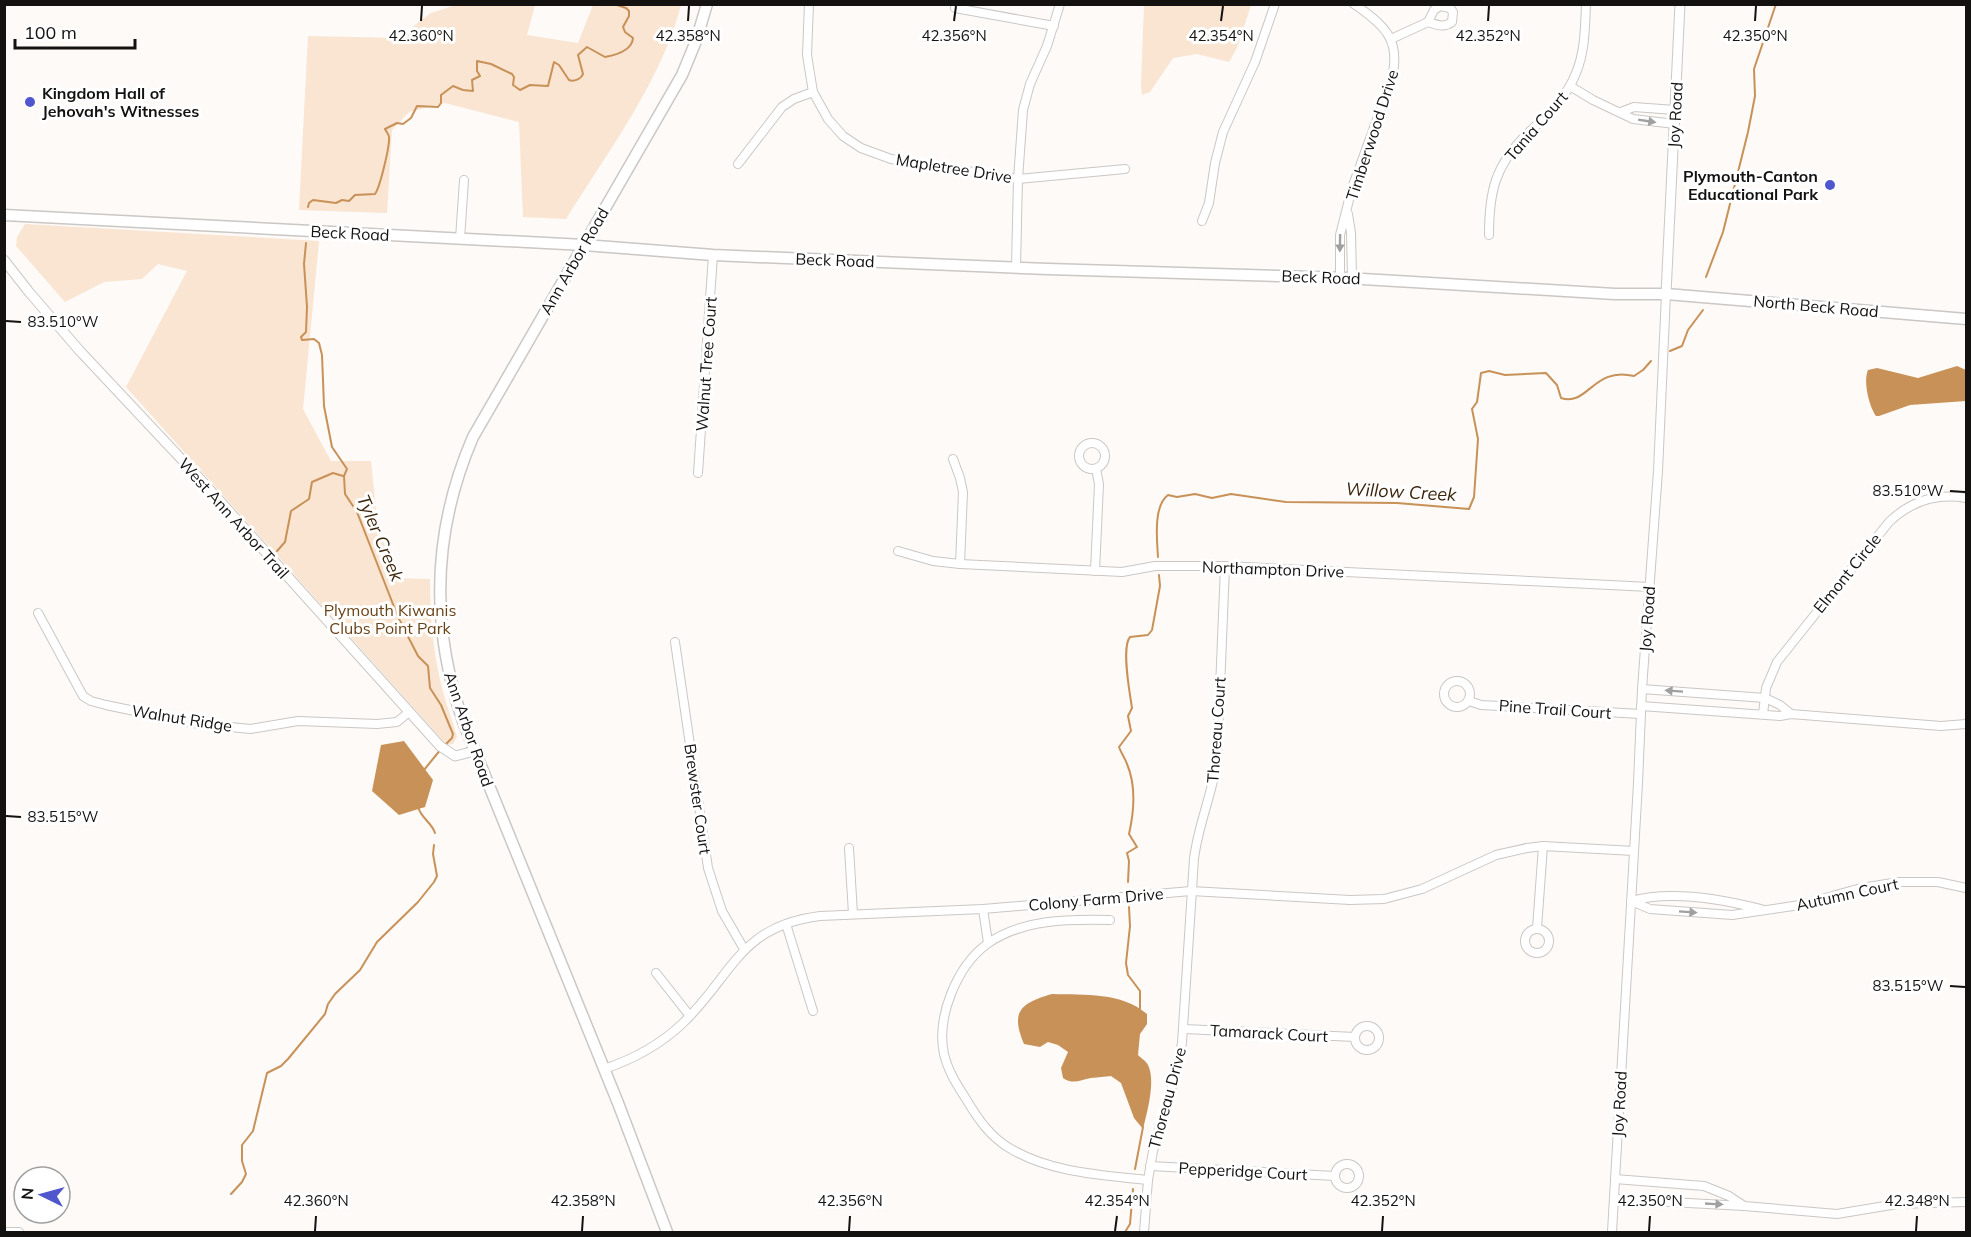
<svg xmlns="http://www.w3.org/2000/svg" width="1971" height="1237" font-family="Mulish,sans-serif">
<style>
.green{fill:#f9e5d2}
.water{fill:#c89158}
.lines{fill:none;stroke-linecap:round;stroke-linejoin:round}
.stream{stroke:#c89158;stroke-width:2}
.minor-casing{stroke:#cac7c5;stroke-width:10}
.tertiary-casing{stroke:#cac7c5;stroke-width:11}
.secondary-casing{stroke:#cac7c5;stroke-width:13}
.minor{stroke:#fff;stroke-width:8}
.tertiary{stroke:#fff;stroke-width:9}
.secondary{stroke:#fff;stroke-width:10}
.oneway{fill:#a1a0a0}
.ticks{fill:none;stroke:#131211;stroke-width:2}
.poi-dot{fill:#5056cd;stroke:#fff;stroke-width:2}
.labels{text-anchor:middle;stroke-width:6;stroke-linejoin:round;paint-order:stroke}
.poi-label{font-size:16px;font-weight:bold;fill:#131211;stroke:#fff;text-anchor:start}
.street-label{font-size:16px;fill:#131211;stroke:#fff}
.park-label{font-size:16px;fill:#694318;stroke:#fff}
.water-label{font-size:18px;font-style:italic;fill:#3c250b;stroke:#fff}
.ticks-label{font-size:15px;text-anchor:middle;fill:#131211;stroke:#fff;stroke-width:6;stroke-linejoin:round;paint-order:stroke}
</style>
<rect width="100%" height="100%" fill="#fdfaf7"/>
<g class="green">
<path d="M 535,5 L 527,35 L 578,43 L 593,5 L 681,5 C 662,80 607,153 566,219 L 523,217 L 519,122 L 445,103 L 409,112 L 392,130 L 387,213 L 299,210 L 308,36 L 398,38 L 431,13 L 456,5 Z"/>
<path d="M 1144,5 L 1144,4 L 1251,5 L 1237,48 L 1229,62 L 1197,54 L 1173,58 L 1150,92 L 1142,95 L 1141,86 Z"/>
<path d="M 25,224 L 319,241 L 303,409 L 331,461 L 371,461 L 376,511 L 393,578 L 430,579 C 430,617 433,655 443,692 C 447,707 453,722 457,737 L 453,744 L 447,745 L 126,387 L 187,271 L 158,264 L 142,279 L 104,282 L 65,302 L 16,246 L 17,237 Z"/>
</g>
<g class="water">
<path d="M 1957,366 L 1966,370 L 1966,401 L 1910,405 L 1879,416 L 1876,416 C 1869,406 1863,381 1868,370 L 1877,368 L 1918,378 Z"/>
<path d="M 404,741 L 433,780 L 425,807 L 399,815 L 372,791 L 381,745 Z"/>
<path d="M 1052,994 C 1085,995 1121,992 1147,1014 L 1147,1024 L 1140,1034 L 1138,1055 C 1141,1058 1146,1061 1148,1065 C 1156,1081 1147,1112 1143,1129 L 1134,1118 L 1121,1083 L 1111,1076 C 1105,1077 1098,1077 1091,1078 C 1080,1080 1073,1085 1063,1078 L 1061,1068 L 1068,1052 L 1058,1045 L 1048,1042 L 1040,1047 L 1024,1044 C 1010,1011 1021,1003 1052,994 Z"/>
</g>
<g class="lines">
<g class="stream">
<path d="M 308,207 L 309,203 L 313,200 L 336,203 L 342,200 L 349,201 L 355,195 L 375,194 C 380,187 390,146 389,137 C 389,135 386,131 385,129 L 397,123 L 403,124 L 411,118 L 417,106 L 438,107 L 441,103 L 441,95 L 453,86 L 463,90 L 473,91 L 472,80 L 480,76 L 477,71 L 477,61 L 491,64 L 512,74 L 514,77 L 513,85 L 520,90 L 530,85 L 548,86 L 554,62 L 559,65 L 569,80 C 574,82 581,79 583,74 L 578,55 L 587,47 L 605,57 C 616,55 632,51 633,38 L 625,32 L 623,27 L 629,16 L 629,11 L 626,8 L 614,4"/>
<path d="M 306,243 L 304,264 L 307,307 L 306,332 L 301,337 L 302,340 L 314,339 L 319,343 L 322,355 L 324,406 L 332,447 L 347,469 L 344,476 L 345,494 L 357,512 L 398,617 L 418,656 L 428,666 L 430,688 L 441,705 L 453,734 L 452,738 L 445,745"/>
<path d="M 1706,277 L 1723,232 L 1748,132 L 1755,96 L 1754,69 L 1776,4"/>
<path d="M 1670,351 L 1682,346 L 1688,330 L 1703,310"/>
<path d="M 277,551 L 285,542 L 291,511 L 309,499 L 312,482 L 333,473 L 343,476"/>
<path d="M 1158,557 C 1157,540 1153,506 1168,495 L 1177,497 L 1195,494 L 1212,498 L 1231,494 L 1286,502 L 1397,503 L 1469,509 L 1474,497 L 1478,439 L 1472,409 L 1477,402 L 1481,373 L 1489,371 L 1505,375 L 1546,373 L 1557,385 L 1561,398 C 1588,407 1593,366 1634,376 L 1643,370 L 1651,361"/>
<path d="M 424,770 L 441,749"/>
<path d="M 418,807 C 421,818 432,823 435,833"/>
<path d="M 1128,882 L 1129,861 L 1127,853 L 1137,847 L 1129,834 C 1134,812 1136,785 1127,764 C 1125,758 1121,753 1119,747 L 1131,731 L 1128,716 L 1132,708 C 1130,694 1121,647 1130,637 L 1148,635 L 1152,630 L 1160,586 L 1159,575"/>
<path d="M 1129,907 L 1130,926 L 1126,963 L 1128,975 L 1140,991 L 1140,1009"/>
<path d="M 1135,1169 L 1143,1127"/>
<path d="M 231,1194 L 242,1182 L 246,1174 L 242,1161 L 242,1145 L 253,1131 L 267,1073 L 281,1066 L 288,1059 L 325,1014 L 328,1004 L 335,994 L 360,970 L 377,942 L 418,902 L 434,882 L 437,876 L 433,854 L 434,845"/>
<path d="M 1125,1232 L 1130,1224 L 1133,1189"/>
</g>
<g class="minor-casing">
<g id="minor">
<path d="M 809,4 L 807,55 L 813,92 L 828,119 L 843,136 L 861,148 L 891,159 L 1018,179 L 1125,169"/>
<path d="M 955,8 L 1054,26"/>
<path d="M 1391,39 L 1428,22 L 1434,10 L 1440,6 L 1450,8 L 1453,12 L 1452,22 C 1444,28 1437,25 1428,22"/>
<path d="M 1570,86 L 1593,100 L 1633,119 L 1675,124"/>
<path d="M 1621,112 L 1634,107 L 1675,110"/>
<path d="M 738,164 L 782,107 L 794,99 L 813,92"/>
<path d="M 1348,214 L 1351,233 L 1352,278"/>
<path d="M 1202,221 L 1209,203 L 1215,163 L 1223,132 L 1255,62 L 1275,4"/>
<path d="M 1489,235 C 1489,192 1495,165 1527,134 C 1546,116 1566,99 1576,73 C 1585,52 1585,27 1586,4"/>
<path d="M 460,239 L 464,180"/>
<path d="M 1016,267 L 1018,179 L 1023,110 L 1030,84 L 1047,46 L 1060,4"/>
<path d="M 1340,278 L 1340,235 L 1352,188 L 1391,81 C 1402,41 1386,26 1354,4"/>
<circle cx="1092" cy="456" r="13"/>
<path d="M 953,459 L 960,478 L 963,492 L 960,564"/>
<path d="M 698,473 L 713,255"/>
<path d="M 898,551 L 933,561 L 960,564 L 1122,572 L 1155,566 L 1225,566 L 1650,587"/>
<path d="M 1095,571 L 1099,484 L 1096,469"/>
<path d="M 38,613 L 83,696 L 91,701 L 106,705 L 192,723 L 250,729 L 298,721 L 377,724 L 397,722 L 409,712"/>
<path d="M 675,642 L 708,868 L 722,911 L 744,949"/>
<circle cx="1457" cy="694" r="13"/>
<path d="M 1642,689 L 1765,698 L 1780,705 L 1791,714"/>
<path d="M 1469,701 L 1481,705 L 1641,714"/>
<path d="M 1641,706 L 1780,716 L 1791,714 L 1941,726 L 1966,724"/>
<path d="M 1763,714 L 1766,688 L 1777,662 L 1889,522 C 1911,501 1936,493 1966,498"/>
<path d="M 849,848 L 853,914"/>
<path d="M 1631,901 L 1650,909 L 1732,915 L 1800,905 L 1861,888 L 1899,882 L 1938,882 L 1966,888"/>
<path d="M 1631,901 C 1670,890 1722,899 1761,909"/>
<path d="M 983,909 L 988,943"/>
<path d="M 1110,920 C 1069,919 1022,919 987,944 C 957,966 936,1017 944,1054 C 948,1071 957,1085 966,1099 C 978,1119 990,1137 1011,1149 C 1052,1173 1102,1175 1148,1180"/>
<path d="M 786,924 L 813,1011"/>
<path d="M 1537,928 L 1543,846"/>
<circle cx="1537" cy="941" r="12"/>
<path d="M 656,973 L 690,1016"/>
<circle cx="1367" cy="1038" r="12"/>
<path d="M 1184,1029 L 1355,1037"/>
<path d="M 604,1069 C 634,1059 660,1045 683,1023 C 733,975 739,926 820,916 L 983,909 L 1191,891 L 1350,900 L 1384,899 L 1422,889 L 1496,855 L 1527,848 L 1543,846 L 1634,851"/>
<circle cx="1347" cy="1176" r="12"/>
<path d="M 1150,1166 L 1335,1176"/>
<path d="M 1614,1199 L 1744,1206 L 1729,1196 L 1704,1186 L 1615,1179"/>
<path d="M 1744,1206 L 1837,1214 L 1897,1204 L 1966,1202"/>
<path d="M 4,1232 L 19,1232"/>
<path d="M 1144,1232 L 1148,1180 L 1153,1151 L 1176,1073 L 1182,1043 L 1194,859 C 1198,825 1212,795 1217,761 L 1225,566"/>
<path d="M 1612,1232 L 1638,783 L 1642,689 L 1658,471 L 1666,294"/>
</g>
</g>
<g class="tertiary-casing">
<g id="tertiary">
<path d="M 4,260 L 29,292 L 79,350 L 201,480 L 440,746 L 455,756 L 475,751"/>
<path d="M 1666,294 L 1680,4"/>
</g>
</g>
<g class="secondary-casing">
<g id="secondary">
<path d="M 4,215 L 584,245 L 713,255 L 1048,269 L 1346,278 L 1615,294 L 1666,294 L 1966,319"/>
<path d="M 667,1232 L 618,1103 L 464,724 C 430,628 432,532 473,437 L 682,75 L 696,41 L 707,4"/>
</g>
</g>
<use href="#minor" class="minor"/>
<use href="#tertiary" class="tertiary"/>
<use href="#secondary" class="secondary"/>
</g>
<defs><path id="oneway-solid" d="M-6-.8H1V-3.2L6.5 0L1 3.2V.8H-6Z" transform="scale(1.5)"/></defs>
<g class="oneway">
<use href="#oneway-solid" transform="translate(1647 121) rotate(9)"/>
<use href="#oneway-solid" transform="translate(1340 243) rotate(91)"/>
<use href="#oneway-solid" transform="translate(1674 691) rotate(-176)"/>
<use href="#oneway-solid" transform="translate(1688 912) rotate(4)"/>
<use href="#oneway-solid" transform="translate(1714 1204) rotate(3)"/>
</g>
<path class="ticks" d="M 421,21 L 422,6M 688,21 L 689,6M 954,21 L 956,6M 1221,21 L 1223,6M 1488,21 L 1489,6M 1755,21 L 1756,6M 6,321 L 21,322M 1950,491 L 1965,492M 6,816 L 21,817M 1950,986 L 1965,987M 315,1231 L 316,1216M 582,1231 L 583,1216M 849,1231 L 850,1216M 1115,1231 L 1117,1216M 1382,1231 L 1383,1216M 1649,1231 L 1650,1216M 1916,1231 L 1917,1216"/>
<g class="poi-dot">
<circle cx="30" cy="102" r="6"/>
<circle cx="1830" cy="185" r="6"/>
</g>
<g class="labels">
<g class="poi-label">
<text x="42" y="99">Kingdom Hall of<tspan x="42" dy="18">Jehovah's Witnesses</tspan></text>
<text x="1818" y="182" text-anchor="end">Plymouth-Canton<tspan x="1818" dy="18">Educational Park</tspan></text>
</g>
<g class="street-label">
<text transform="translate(1675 115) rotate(-87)" y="6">Joy Road</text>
<text transform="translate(1536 126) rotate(-49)" y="6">Tania Court</text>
<text transform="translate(1372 135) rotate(-72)" y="6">Timberwood Drive</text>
<text transform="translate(954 168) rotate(9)" y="6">Mapletree Drive</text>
<text transform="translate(350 233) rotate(3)" y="6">Beck Road</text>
<text transform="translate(835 260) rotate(2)" y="6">Beck Road</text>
<text transform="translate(574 261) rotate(-60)" y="6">Ann Arbor Road</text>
<text transform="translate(1321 277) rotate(2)" y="6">Beck Road</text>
<text transform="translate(1816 306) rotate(5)" y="6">North Beck Road</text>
<text transform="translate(706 364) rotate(-86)" y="6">Walnut Tree Court</text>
<text transform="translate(234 518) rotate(48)" y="6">West Ann Arbor Trail</text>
<text transform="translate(1273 569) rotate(2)" y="6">Northampton Drive</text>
<text transform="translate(1847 573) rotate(-51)" y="6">Elmont Circle</text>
<text transform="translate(1647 619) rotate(-86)" y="6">Joy Road</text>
<text transform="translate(1555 709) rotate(4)" y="6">Pine Trail Court</text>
<text transform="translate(182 718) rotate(9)" y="6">Walnut Ridge</text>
<text transform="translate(469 729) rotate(71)" y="6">Ann Arbor Road</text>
<text transform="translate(1216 730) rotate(-86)" y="6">Thoreau Court</text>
<text transform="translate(698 799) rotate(82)" y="6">Brewster Court</text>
<text transform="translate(1847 894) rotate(-12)" y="6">Autumn Court</text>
<text transform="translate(1096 899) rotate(-5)" y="6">Colony Farm Drive</text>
<text transform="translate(1269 1033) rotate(3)" y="6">Tamarack Court</text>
<text transform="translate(1167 1098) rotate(-75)" y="6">Thoreau Drive</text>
<text transform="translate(1619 1104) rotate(-87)" y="6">Joy Road</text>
<text transform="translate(1243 1171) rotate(3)" y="6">Pepperidge Court</text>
</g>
<g class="park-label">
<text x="390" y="616">Plymouth Kiwanis<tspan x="390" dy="18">Clubs Point Park</tspan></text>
</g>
<g class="water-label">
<text transform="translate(1401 492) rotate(3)" y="6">Willow Creek</text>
<text transform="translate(380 538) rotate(67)" y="6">Tyler Creek</text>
</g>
</g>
<g class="ticks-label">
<text x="688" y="41">42.358°N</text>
<text x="421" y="41">42.360°N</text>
<text x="954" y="41">42.356°N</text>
<text x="1221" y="41">42.354°N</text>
<text x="1488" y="41">42.352°N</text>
<text x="1755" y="41">42.350°N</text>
<text x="63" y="327">83.510°W</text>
<text x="1908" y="496">83.510°W</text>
<text x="63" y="822">83.515°W</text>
<text x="1908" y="991">83.515°W</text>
<text x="316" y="1206">42.360°N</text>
<text x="583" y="1206">42.358°N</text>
<text x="850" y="1206">42.356°N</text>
<text x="1117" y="1206">42.354°N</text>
<text x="1383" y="1206">42.352°N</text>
<text x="1650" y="1206">42.350°N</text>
<text x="1917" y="1206">42.348°N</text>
</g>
<rect width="1971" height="1237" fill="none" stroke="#131211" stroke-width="12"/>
<g transform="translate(42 1195) rotate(275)"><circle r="28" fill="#ffffff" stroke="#a1a0a0" stroke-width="1.5"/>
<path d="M0-4.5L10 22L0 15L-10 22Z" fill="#5056cd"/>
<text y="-9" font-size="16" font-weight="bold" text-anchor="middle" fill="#131211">N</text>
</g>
<path d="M15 39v9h120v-9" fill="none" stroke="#131211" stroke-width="3"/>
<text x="24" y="39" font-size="18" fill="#131211" stroke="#ffffff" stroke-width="4.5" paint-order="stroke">100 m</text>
</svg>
